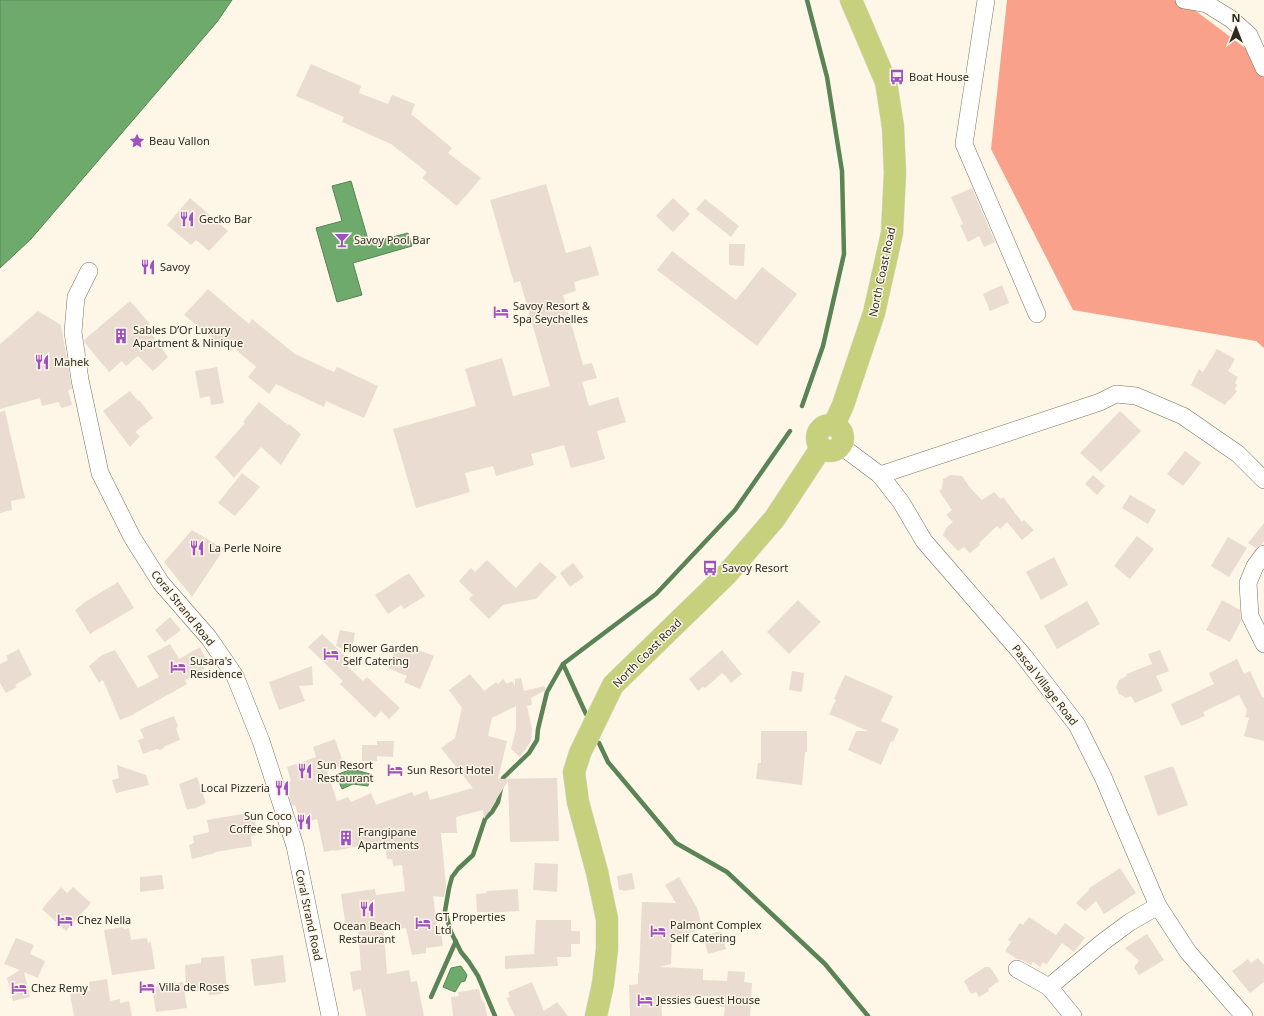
<svg xmlns="http://www.w3.org/2000/svg" width="1264" height="1016" font-family="'Noto Sans',sans-serif">
<style>
.forest{fill:#f9a18a}
.water{fill:#6daa6c;stroke:#5a8456}
.lines{fill:none;stroke-linecap:round;stroke-linejoin:round}
.stream{stroke:#5a8456;stroke-width:4.5}
.building{fill:#eadcd0}
.minor-casing{stroke:#797365;stroke-width:18}
.primary-casing{stroke:#dddddc;stroke-width:23}
.minor{stroke:#fff;stroke-width:17}
.primary{stroke:#c7d17d;stroke-width:22}
.labels{text-anchor:middle;stroke-width:3;stroke-linejoin:round;paint-order:stroke}
.poi-label{font-size:11px;fill:#2c2a24;stroke:#fef7e7;text-anchor:start}
.street-label{font-size:11px;fill:#2c2a24;stroke:#fef7e7}
</style>
<rect width="100%" height="100%" fill="#fef7e7"/>
<path class="forest" d="M 1007,0 L 1181,0 L 1264,62 L 1264,348 L 1256,341 L 1073,310 L 991,149 Z"/>
<g class="water">
<path d="M 0,0 L 232,0 L 217,22 L 31,239 L 0,268 Z"/>
<path d="M 351,181 L 369,243 L 408,233 L 412,246 L 353,263 L 362,295 L 337,302 L 316,228 L 342,221 L 332,186 Z"/>
<path d="M 352,769 L 370,774 L 368,786 L 353,784 L 342,789 L 336,775 Z"/>
<path d="M 461,966 L 467,975 L 465,981 L 461,982 L 455,992 L 443,987 L 451,968 Z"/>
</g>
<g class="lines">
<g class="stream">
<path d="M 802,406 L 823,346 L 844,254 L 842,171 L 827,77 L 807,0"/>
<path d="M 563,664 L 586,714"/>
<path d="M 599,743 L 608,762 L 676,843 L 727,872 L 825,964 L 868,1016"/>
<path d="M 431,997 L 456,941"/>
<path d="M 495,1016 L 478,976 L 469,962 L 461,952 L 451,932 L 445,911 L 449,888 L 452,877 L 458,869 L 473,855 L 485,819 L 492,812 L 498,802 L 503,778 L 529,753 L 537,740 L 538,729 L 547,692 L 563,664 L 656,594 L 735,510 L 790,431"/>
</g>
</g>
<g class="building">
<path d="M 311,64 L 361,86 L 359,93 L 388,104 L 392,95 L 415,104 L 411,114 L 452,148 L 448,153 L 481,178 L 457,206 L 422,178 L 427,172 L 391,144 L 342,122 L 344,117 L 296,96 Z"/>
<path d="M 546,184 L 566,253 L 591,246 L 599,275 L 574,282 L 576,291 L 563,295 L 583,365 L 592,363 L 597,378 L 582,382 L 589,406 L 618,397 L 626,422 L 597,431 L 605,459 L 571,468 L 564,445 L 531,454 L 534,465 L 496,476 L 493,466 L 465,473 L 470,492 L 416,508 L 393,429 L 476,406 L 465,369 L 502,358 L 513,396 L 550,386 L 520,281 L 514,283 L 490,200 Z"/>
<path d="M 972,188 L 995,242 L 984,247 L 979,236 L 968,242 L 960,225 L 963,224 L 951,197 Z"/>
<path d="M 190,198 L 228,231 L 209,251 L 196,240 L 191,245 L 167,225 Z"/>
<path d="M 673,198 L 690,214 L 673,232 L 656,216 Z"/>
<path d="M 705,199 L 739,226 L 731,237 L 696,209 Z"/>
<path d="M 729,244 L 745,244 L 744,266 L 729,265 Z"/>
<path d="M 672,251 L 736,300 L 762,267 L 797,294 L 757,346 L 657,270 Z"/>
<path d="M 1002,285 L 1009,303 L 990,311 L 983,294 Z"/>
<path d="M 208,289 L 249,324 L 252,319 L 295,354 L 334,372 L 337,367 L 378,386 L 364,418 L 326,401 L 324,407 L 276,384 L 269,394 L 248,377 L 256,367 L 234,348 L 230,352 L 184,315 Z"/>
<path d="M 130,301 L 150,324 L 148,326 L 153,332 L 151,333 L 168,357 L 153,371 L 138,356 L 126,366 L 122,361 L 109,372 L 85,343 L 84,340 Z"/>
<path d="M 38,311 L 61,325 L 72,389 L 68,390 L 72,405 L 61,408 L 59,402 L 42,406 L 40,398 L 0,409 L 0,344 Z"/>
<path d="M 1217,349 L 1235,359 L 1228,371 L 1238,377 L 1235,383 L 1237,385 L 1235,389 L 1237,391 L 1230,400 L 1229,399 L 1225,405 L 1191,385 L 1199,369 L 1203,372 Z"/>
<path d="M 217,367 L 224,403 L 211,405 L 210,396 L 200,398 L 195,371 Z"/>
<path d="M 130,391 L 138,401 L 139,400 L 153,418 L 135,432 L 140,436 L 130,447 L 103,411 Z"/>
<path d="M 259,402 L 288,425 L 289,424 L 301,434 L 281,465 L 261,447 L 234,478 L 215,457 L 245,423 L 243,422 Z"/>
<path d="M 5,411 L 25,498 L 11,501 L 12,510 L 0,513 L 0,412 Z"/>
<path d="M 1120,411 L 1141,431 L 1101,472 L 1080,453 Z"/>
<path d="M 1185,451 L 1201,463 L 1183,486 L 1167,474 Z"/>
<path d="M 242,473 L 260,487 L 235,516 L 218,503 Z"/>
<path d="M 950,475 L 962,476 L 972,490 L 982,500 L 994,492 L 1001,499 L 1003,497 L 1022,522 L 1024,520 L 1034,530 L 1022,540 L 1007,522 L 1000,529 L 997,526 L 979,543 L 980,545 L 970,553 L 964,547 L 958,551 L 943,535 L 947,527 L 953,522 L 946,515 L 952,510 L 939,491 L 942,489 L 943,479 Z"/>
<path d="M 1093,475 L 1105,486 L 1097,495 L 1085,484 Z"/>
<path d="M 1130,495 L 1156,510 L 1148,524 L 1122,508 Z"/>
<path d="M 1264,523 L 1264,541 L 1261,545 L 1256,548 L 1248,543 Z"/>
<path d="M 192,530 L 224,549 L 192,597 L 164,562 Z"/>
<path d="M 1137,536 L 1154,549 L 1130,579 L 1114,566 Z"/>
<path d="M 1228,537 L 1247,548 L 1229,577 L 1211,566 Z"/>
<path d="M 1054,557 L 1068,585 L 1041,600 L 1026,572 Z"/>
<path d="M 487,560 L 516,588 L 540,562 L 557,577 L 536,599 L 503,605 L 489,619 L 469,599 L 473,595 L 459,581 L 471,568 L 475,572 Z"/>
<path d="M 573,563 L 584,577 L 570,587 L 560,573 Z"/>
<path d="M 409,573 L 425,596 L 404,609 L 401,605 L 388,614 L 375,595 Z"/>
<path d="M 118,582 L 134,608 L 90,634 L 75,610 L 85,602 Z"/>
<path d="M 798,600 L 821,622 L 789,654 L 767,632 Z"/>
<path d="M 1222,600 L 1240,610 L 1241,621 L 1230,642 L 1206,630 Z"/>
<path d="M 1087,601 L 1100,624 L 1057,649 L 1044,626 Z"/>
<path d="M 170,617 L 181,630 L 165,642 L 155,630 Z"/>
<path d="M 340,630 L 355,633 L 351,653 L 336,646 Z"/>
<path d="M 322,634 L 349,660 L 345,664 L 363,681 L 367,677 L 400,708 L 389,719 L 381,711 L 375,718 L 340,684 L 343,681 L 308,647 Z"/>
<path d="M 170,644 L 179,659 L 200,647 L 207,661 L 202,664 L 205,669 L 185,680 L 187,684 L 132,715 L 120,720 L 103,680 L 99,683 L 89,666 L 102,655 L 115,650 L 138,688 L 159,677 L 147,656 Z"/>
<path d="M 396,647 L 413,654 L 416,649 L 434,656 L 420,689 L 404,682 L 407,676 L 388,668 Z"/>
<path d="M 19,649 L 32,675 L 15,685 L 17,687 L 6,693 L 0,683 L 0,664 L 8,660 L 6,656 Z"/>
<path d="M 722,650 L 742,674 L 731,683 L 725,675 L 724,675 L 722,673 L 705,688 L 703,687 L 698,691 L 689,679 Z"/>
<path d="M 1160,650 L 1169,671 L 1156,676 L 1163,691 L 1135,703 L 1131,696 L 1126,698 L 1119,694 L 1116,687 L 1119,680 L 1127,676 L 1126,674 L 1152,664 L 1148,654 Z"/>
<path d="M 1237,659 L 1244,674 L 1250,671 L 1262,697 L 1264,698 L 1264,741 L 1244,736 L 1249,718 L 1245,717 L 1247,710 L 1239,695 L 1203,712 L 1205,716 L 1181,726 L 1171,704 L 1214,684 L 1209,673 Z"/>
<path d="M 312,666 L 313,685 L 299,686 L 305,701 L 279,710 L 269,682 Z"/>
<path d="M 792,671 L 804,673 L 802,692 L 789,690 Z"/>
<path d="M 470,674 L 484,691 L 496,682 L 498,684 L 503,679 L 507,684 L 512,681 L 515,686 L 515,679 L 521,678 L 524,691 L 544,686 L 546,690 L 531,698 L 532,705 L 527,706 L 532,729 L 531,741 L 520,757 L 511,749 L 516,729 L 516,706 L 492,718 L 488,736 L 507,741 L 498,779 L 557,778 L 559,841 L 510,842 L 508,781 L 484,819 L 483,810 L 456,817 L 457,833 L 441,833 L 446,886 L 444,897 L 433,896 L 437,926 L 440,925 L 443,946 L 426,948 L 426,953 L 412,955 L 406,928 L 384,931 L 387,974 L 409,970 L 411,982 L 417,981 L 424,1016 L 366,1016 L 361,989 L 353,991 L 350,972 L 361,970 L 358,926 L 346,928 L 341,894 L 375,889 L 376,895 L 405,891 L 402,865 L 393,866 L 392,859 L 387,859 L 385,841 L 334,851 L 334,850 L 324,852 L 317,819 L 301,824 L 295,805 L 292,806 L 285,783 L 291,781 L 287,767 L 316,757 L 313,747 L 335,739 L 344,765 L 327,771 L 337,801 L 348,797 L 351,802 L 371,793 L 376,805 L 412,792 L 414,796 L 427,791 L 430,800 L 473,788 L 441,748 L 455,738 L 462,708 L 449,690 Z"/>
<path d="M 845,675 L 893,696 L 881,721 L 899,729 L 893,742 L 891,741 L 881,765 L 848,750 L 856,731 L 868,731 L 829,714 L 836,700 L 834,699 Z"/>
<path d="M 174,716 L 178,727 L 176,728 L 180,740 L 165,746 L 164,748 L 160,750 L 157,749 L 143,754 L 138,740 L 144,738 L 140,729 Z"/>
<path d="M 761,731 L 807,731 L 807,752 L 805,752 L 802,785 L 756,779 L 758,763 L 761,763 Z"/>
<path d="M 377,741 L 394,741 L 393,757 L 377,756 L 377,761 L 362,761 L 362,745 L 377,745 Z"/>
<path d="M 117,765 L 146,775 L 149,785 L 116,793 L 112,780 L 119,778 Z"/>
<path d="M 1173,766 L 1188,805 L 1158,816 L 1144,776 Z"/>
<path d="M 197,777 L 206,803 L 193,809 L 193,808 L 187,810 L 179,784 Z"/>
<path d="M 254,812 L 257,835 L 251,836 L 252,846 L 215,852 L 215,853 L 192,859 L 189,845 L 194,843 L 193,836 L 209,832 L 207,820 Z"/>
<path d="M 535,863 L 558,864 L 557,892 L 533,890 Z"/>
<path d="M 1120,868 L 1136,893 L 1104,914 L 1096,901 L 1085,911 L 1076,903 L 1089,890 L 1088,889 Z"/>
<path d="M 632,873 L 635,889 L 623,891 L 623,890 L 619,890 L 617,876 Z"/>
<path d="M 162,875 L 164,889 L 140,892 L 140,877 Z"/>
<path d="M 679,877 L 697,908 L 703,929 L 672,938 L 671,964 L 660,967 L 703,969 L 703,980 L 727,981 L 728,971 L 745,972 L 744,982 L 752,983 L 750,1016 L 724,1016 L 725,1007 L 718,1006 L 719,996 L 661,997 L 662,1016 L 630,1016 L 629,985 L 638,984 L 638,973 L 639,973 L 642,902 L 676,903 L 665,885 Z"/>
<path d="M 61,887 L 67,893 L 73,887 L 91,903 L 66,931 L 42,909 Z"/>
<path d="M 518,889 L 519,911 L 488,913 L 488,912 L 477,912 L 476,894 L 487,893 L 486,891 Z"/>
<path d="M 1029,917 L 1056,935 L 1065,923 L 1085,938 L 1074,952 L 1062,943 L 1046,965 L 1043,962 L 1040,967 L 1033,962 L 1031,965 L 1022,960 L 1017,959 L 1005,951 L 1011,942 L 1008,940 L 1020,923 L 1023,925 Z"/>
<path d="M 536,920 L 571,920 L 571,931 L 580,931 L 580,944 L 571,944 L 571,957 L 557,957 L 558,966 L 505,969 L 505,956 L 534,954 Z"/>
<path d="M 123,927 L 124,929 L 129,928 L 131,940 L 147,938 L 148,943 L 151,942 L 155,969 L 112,975 L 104,930 Z"/>
<path d="M 721,931 L 726,949 L 708,954 L 703,936 Z"/>
<path d="M 1147,934 L 1164,960 L 1139,975 L 1134,967 L 1139,961 L 1125,948 Z"/>
<path d="M 16,938 L 34,945 L 30,954 L 45,961 L 38,978 L 24,972 L 30,997 L 13,1001 L 7,978 L 20,970 L 4,964 Z"/>
<path d="M 283,955 L 286,982 L 254,986 L 251,959 Z"/>
<path d="M 224,956 L 227,990 L 222,990 L 222,994 L 209,995 L 209,990 L 186,992 L 185,965 L 201,963 L 201,958 Z"/>
<path d="M 1258,958 L 1264,965 L 1264,982 L 1250,993 L 1232,971 L 1248,959 L 1251,963 Z"/>
<path d="M 985,967 L 990,967 L 999,981 L 988,989 L 989,991 L 979,997 L 976,992 L 971,994 L 964,981 Z"/>
<path d="M 107,979 L 110,1001 L 120,999 L 120,1003 L 129,1001 L 132,1016 L 74,1016 L 70,994 L 90,991 L 89,982 Z"/>
<path d="M 183,982 L 187,1008 L 156,1012 L 152,987 Z"/>
<path d="M 532,982 L 544,1011 L 557,1002 L 568,1016 L 515,1016 L 506,998 L 510,997 L 508,992 Z"/>
<path d="M 479,989 L 481,999 L 485,1004 L 487,1016 L 453,1016 L 451,997 L 459,996 L 458,992 Z"/>
</g>
<g class="lines">
<g class="minor-casing">
<g id="minor">
<path d="M 986,0 L 964,144 L 1037,314"/>
<path d="M 1184,0 L 1207,4 L 1231,19 L 1249,35 L 1264,68"/>
<path d="M 89,271 L 76,297 L 73,332 L 80,380 L 100,473 L 132,537 L 161,583 L 209,638 L 235,676 L 261,741 L 295,846 L 330,1016"/>
<path d="M 841,446 L 880,475 L 901,502 L 924,541 L 1023,655 L 1077,725 L 1103,777 L 1158,906 L 1188,952 L 1244,1016"/>
<path d="M 880,475 L 1100,402 L 1116,394 L 1136,396 L 1183,416 L 1238,454 L 1264,480"/>
<path d="M 1264,554 L 1255,566 L 1248,583 L 1250,616 L 1264,644"/>
<path d="M 1017,969 L 1049,987 L 1073,1016"/>
<path d="M 1049,987 L 1103,942 L 1130,922 L 1158,906"/>
</g>
</g>
<g class="primary-casing">
<g id="primary">
<circle cx="830" cy="438" r="13"/>
<path d="M 834,425 L 843,405 L 874,313 L 892,233 L 895,173 L 893,127 L 886,82 L 851,0"/>
<path d="M 596,1016 L 603,984 L 607,949 L 607,919 L 597,872 L 578,802 L 574,772 L 580,753 L 613,685 L 727,574 L 775,518 L 821,448"/>
</g>
</g>
<use href="#minor" class="minor"/>
<use href="#primary" class="primary"/>
</g>
<defs>
<g id="bus-bare" transform="scale(1.2)"><path d="M-5-6H5V4H4V6H2V4H-2V6H-4V4H-5ZM-3.5-4V0h7V-4ZM-3.5 1.2v1.5H-2V1.2ZM2 1.2v1.5H3.5V1.2Z" fill="#9f50c1" stroke="#fef7e7" stroke-width="2.5" paint-order="stroke"/></g>
<g id="sight-bare" transform="scale(1.2)"><path d="M0-6L1.8-2.2L6-1.7L2.9 1.2L3.7 5.4L0 3.3L-3.7 5.4L-2.9 1.2L-6-1.7L-1.8-2.2Z" fill="#9f50c1" stroke="#fef7e7" stroke-width="2.5" paint-order="stroke"/></g>
<g id="restaurant-bare" transform="scale(1.2)"><path d="M-5-6h1v4h1v-4h1v4h1v-4h1v5L-1.5 .5V6h-2V.5L-5-1ZM5-6V6H3V1.5H1.5Q1.5-4 5-6Z" fill="#9f50c1" stroke="#fef7e7" stroke-width="2.5" paint-order="stroke"/></g>
<g id="bar-bare" transform="scale(1.2)"><path d="M-6-5H6L.8 .8V4.5H3.5V6h-7V4.5H-.8V.8Z" fill="#9f50c1" stroke="#fef7e7" stroke-width="2.5" paint-order="stroke"/></g>
<g id="hotel-bare" transform="scale(1.2)"><path d="M-6-4.5h1.5V1H6V5H4.5V3h-9V5H-6ZM-4 0a1.8 1.8 0 1 1 3.6 0ZM.5 0V-2.5h3Q6-2.5 6 0Z" fill="#9f50c1" stroke="#fef7e7" stroke-width="2.5" paint-order="stroke"/></g>
<g id="building-bare" transform="scale(1.2)"><path d="M-4-6H4V6H1V3H-1V6H-4ZM-2.5-4.3h1.7v1.8h-1.7ZM.8-4.3h1.7v1.8H.8ZM-2.5-1h1.7V.8h-1.7ZM.8-1h1.7V.8H.8Z" fill="#9f50c1" stroke="#fef7e7" stroke-width="2.5" paint-order="stroke"/></g>
</defs>
<g fill-rule="evenodd">
<use href="#bus-bare" x="897" y="77"/>
<use href="#sight-bare" x="137" y="141"/>
<use href="#restaurant-bare" x="187" y="219"/>
<use href="#bar-bare" x="342" y="240"/>
<use href="#restaurant-bare" x="148" y="267"/>
<use href="#hotel-bare" x="501" y="312"/>
<use href="#building-bare" x="121" y="336"/>
<use href="#restaurant-bare" x="42" y="362"/>
<use href="#restaurant-bare" x="197" y="548"/>
<use href="#bus-bare" x="710" y="568"/>
<use href="#hotel-bare" x="331" y="654"/>
<use href="#hotel-bare" x="178" y="667"/>
<use href="#hotel-bare" x="395" y="770"/>
<use href="#restaurant-bare" x="305" y="771"/>
<use href="#restaurant-bare" x="282" y="788"/>
<use href="#restaurant-bare" x="304" y="822"/>
<use href="#building-bare" x="346" y="838"/>
<use href="#restaurant-bare" x="367" y="909"/>
<use href="#hotel-bare" x="65" y="920"/>
<use href="#hotel-bare" x="423" y="923"/>
<use href="#hotel-bare" x="658" y="931"/>
<use href="#hotel-bare" x="147" y="987"/>
<use href="#hotel-bare" x="19" y="988"/>
<use href="#hotel-bare" x="645" y="1000"/>
</g>
<g class="labels">
<g class="poi-label">
<text x="909" y="81">Boat House</text>
<text x="149" y="145">Beau Vallon</text>
<text x="199" y="223">Gecko Bar</text>
<text x="354" y="244">Savoy Pool Bar</text>
<text x="160" y="271">Savoy</text>
<text x="513" y="310">Savoy Resort &amp;<tspan x="513" dy="13">Spa Seychelles</tspan></text>
<text x="133" y="334">Sables D’Or Luxury<tspan x="133" dy="13">Apartment &amp; Ninique</tspan></text>
<text x="54" y="366">Mahek</text>
<text x="209" y="552">La Perle Noire</text>
<text x="722" y="572">Savoy Resort</text>
<text x="343" y="652">Flower Garden<tspan x="343" dy="13">Self Catering</tspan></text>
<text x="190" y="665">Susara's<tspan x="190" dy="13">Residence</tspan></text>
<text x="317" y="769">Sun Resort<tspan x="317" dy="13">Restaurant</tspan></text>
<text x="407" y="774">Sun Resort Hotel</text>
<text x="270" y="792" text-anchor="end">Local Pizzeria</text>
<text x="292" y="820" text-anchor="end">Sun Coco<tspan x="292" dy="13">Coffee Shop</tspan></text>
<text x="358" y="836">Frangipane<tspan x="358" dy="13">Apartments</tspan></text>
<text x="435" y="921">GT Properties<tspan x="435" dy="13">Ltd</tspan></text>
<text x="77" y="924">Chez Nella</text>
<text x="670" y="929">Palmont Complex<tspan x="670" dy="13">Self Catering</tspan></text>
<text x="367" y="930" text-anchor="middle">Ocean Beach<tspan x="367" dy="13">Restaurant</tspan></text>
<text x="159" y="991">Villa de Roses</text>
<text x="31" y="992">Chez Remy</text>
<text x="657" y="1004">Jessies Guest House</text>
</g>
<g class="street-label">
<text transform="translate(882 272) rotate(-78)" y="4">North Coast Road</text>
<text transform="translate(183 608) rotate(51)" y="4">Coral Strand Road</text>
<text transform="translate(647 653) rotate(-45)" y="4">North Coast Road</text>
<text transform="translate(1045 685) rotate(52)" y="4">Pascal Village Road</text>
<text transform="translate(309 915) rotate(78)" y="4">Coral Strand Road</text>
</g>
</g>
<g transform="translate(1236 28)" stroke="#fef7e7" stroke-width="3" paint-order="stroke">
<path d="M0-3L7 15L0 10L-7 15Z" fill="#2c2a24"/>
<text y="-6" font-size="11" font-weight="bold" text-anchor="middle" fill="#2c2a24">N</text>
</g>
</svg>
